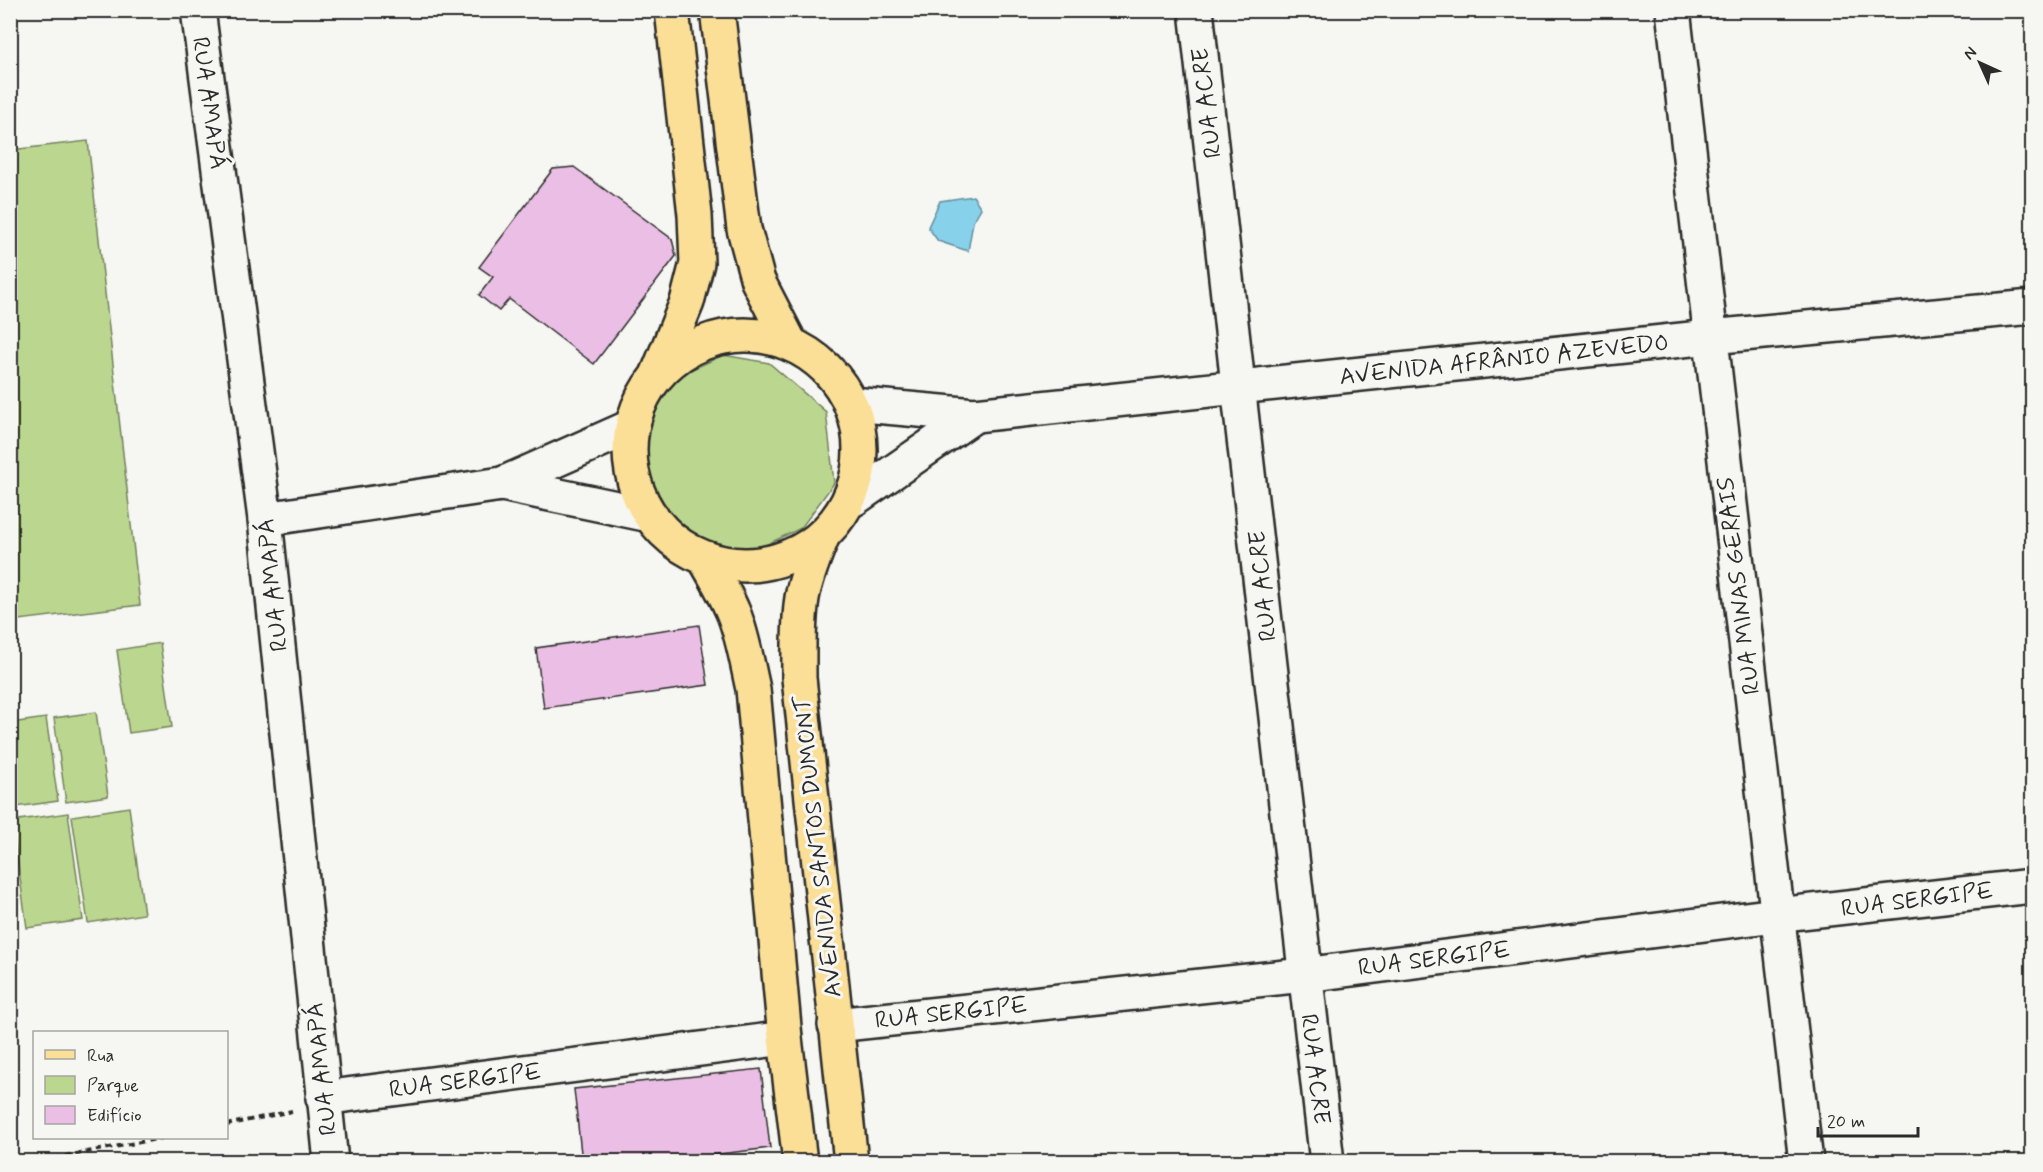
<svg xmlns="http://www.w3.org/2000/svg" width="2043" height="1172" font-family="Mynerve,sans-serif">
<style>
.green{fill:#bbd78f;stroke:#73815d;stroke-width:1.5}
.water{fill:#88d1ea;stroke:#638f9e;stroke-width:1.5}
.building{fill:#ebbfe5;stroke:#2b2b2b;stroke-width:1.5}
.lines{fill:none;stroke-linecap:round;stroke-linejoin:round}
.minor-casing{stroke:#2b2b2b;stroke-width:38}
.major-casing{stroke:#2b2b2b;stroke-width:38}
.path{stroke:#2b2b2b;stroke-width:4;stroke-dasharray:6 4.5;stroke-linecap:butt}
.minor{stroke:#f6f6f2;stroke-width:33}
.major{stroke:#fbdf96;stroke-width:33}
.labels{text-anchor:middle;stroke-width:6;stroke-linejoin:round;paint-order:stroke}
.street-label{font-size:24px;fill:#2b2b2b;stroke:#f6f6f2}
</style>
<rect width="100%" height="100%" fill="#f6f6f2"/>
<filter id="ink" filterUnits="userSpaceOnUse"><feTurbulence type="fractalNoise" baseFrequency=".0167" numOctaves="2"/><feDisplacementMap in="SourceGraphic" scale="12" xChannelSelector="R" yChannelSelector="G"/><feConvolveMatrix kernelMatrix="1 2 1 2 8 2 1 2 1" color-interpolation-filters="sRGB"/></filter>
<g filter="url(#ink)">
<g class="green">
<path d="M 88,141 L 140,605 L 11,621 L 11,150 Z"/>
<path d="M 723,355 L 769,363 L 826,412 L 834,483 L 801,528 L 747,554 L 706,545 L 650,499 L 642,425 L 680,375 Z"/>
<path d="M 160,643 L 172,727 L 129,733 L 117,650 Z"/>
<path d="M 96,712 L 108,796 L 66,802 L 54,718 Z"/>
<path d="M 46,718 L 58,801 L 16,807 L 10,768 L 11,723 Z"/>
<path d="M 129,807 L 144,914 L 88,923 L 72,816 Z"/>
<path d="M 68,813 L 83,920 L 27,928 L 12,821 Z"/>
</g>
<path class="water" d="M 973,196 L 981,208 L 973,222 L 968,251 L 938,241 L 928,227 L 940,201 Z"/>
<g class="building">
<path d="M 574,167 L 672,239 L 676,256 L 594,364 L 509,299 L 499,311 L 479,295 L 493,277 L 479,267 L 553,169 Z"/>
<path d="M 699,625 L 708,685 L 544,708 L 536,648 Z"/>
<path d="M 761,1069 L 770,1148 L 652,1162 L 582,1162 L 574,1089 Z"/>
</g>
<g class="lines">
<g class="minor-casing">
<g id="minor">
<path d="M 198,10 L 265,519 L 331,1162"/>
<path d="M 1196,10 C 1240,394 1280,778 1327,1162"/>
<path d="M 1673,10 L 1806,1162"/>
<path d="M 852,404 L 975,415 L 1710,337 L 2032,307"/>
<path d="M 502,484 L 645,514"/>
<path d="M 854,499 L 975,415"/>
<path d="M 265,519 L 502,484 L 628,428"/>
<path d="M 835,1025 L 1304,975 L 1776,915 L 2032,886"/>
<path d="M 323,1098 L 785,1038"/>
</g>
</g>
<g class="major-casing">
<g id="major">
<path d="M 717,10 L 744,229 L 758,281 L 790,343"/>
<circle cx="745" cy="450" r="115"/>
<path d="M 658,373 L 687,302 L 697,263 L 695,215 L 672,10"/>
<path d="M 823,535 C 815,555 806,576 802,598 C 798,624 799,651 799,678 L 851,1162"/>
<path d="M 705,559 C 715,576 725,593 733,612 C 743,636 747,663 753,689 L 785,1038 L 800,1162"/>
</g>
</g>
<g class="path">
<path d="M 226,1125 L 292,1111"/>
<path d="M 34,1162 L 162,1138"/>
</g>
<use href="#minor" class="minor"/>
<use href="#major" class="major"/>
</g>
</g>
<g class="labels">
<g class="street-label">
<text transform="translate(210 103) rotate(82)" y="8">RUA AMAPÁ</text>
<text transform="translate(1206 103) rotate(-97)" y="8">RUA ACRE</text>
<text transform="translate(1504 359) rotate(-6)" y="8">AVENIDA AFRÂNIO AZEVEDO</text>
<text transform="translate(272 585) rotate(-96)" y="8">RUA AMAPÁ</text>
<text transform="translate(1262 586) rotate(-96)" y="8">RUA ACRE</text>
<text transform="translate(1738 586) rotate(-97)" y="8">RUA MINAS GERAIS</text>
<text transform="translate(817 847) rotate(-96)" y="8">AVENIDA SANTOS DUMONT</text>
<text transform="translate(1917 899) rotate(-7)" y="8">RUA SERGIPE</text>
<text transform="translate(1434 958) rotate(-7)" y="8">RUA SERGIPE</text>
<text transform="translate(951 1012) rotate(-6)" y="8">RUA SERGIPE</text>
<text transform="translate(321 1069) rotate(-96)" y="8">RUA AMAPÁ</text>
<text transform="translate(1316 1069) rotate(83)" y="8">RUA ACRE</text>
<text transform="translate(465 1080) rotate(-7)" y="8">RUA SERGIPE</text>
</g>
</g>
<rect width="2043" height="1172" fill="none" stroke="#f6f6f2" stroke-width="36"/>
<rect x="18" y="18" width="2007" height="1136" fill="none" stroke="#2b2b2b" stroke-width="2" filter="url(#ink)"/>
<rect x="33" y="1031" width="195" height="108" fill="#f6f6f2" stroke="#a5a5a2" stroke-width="1.5"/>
<rect x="45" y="1050" width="30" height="9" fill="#fbdf96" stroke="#a5a5a2" stroke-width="1.5"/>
<text x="87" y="1061" font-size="18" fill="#2b2b2b">Rua</text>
<rect x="45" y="1076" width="30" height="18" fill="#bbd78f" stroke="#a5a5a2" stroke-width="1.5"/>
<text x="87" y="1091" font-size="18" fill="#2b2b2b">Parque</text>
<rect x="45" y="1106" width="30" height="18" fill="#ebbfe5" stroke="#a5a5a2" stroke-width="1.5"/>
<text x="87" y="1121" font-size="18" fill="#2b2b2b">Edifício</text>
<g transform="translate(1980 63) rotate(315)" stroke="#f6f6f2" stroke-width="4.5" paint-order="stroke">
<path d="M0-4.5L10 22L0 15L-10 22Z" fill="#2b2b2b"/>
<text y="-9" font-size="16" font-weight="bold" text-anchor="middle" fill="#2b2b2b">N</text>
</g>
<path d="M1818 1127v9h100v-9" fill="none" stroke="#2b2b2b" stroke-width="3"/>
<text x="1827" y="1127" font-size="18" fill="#2b2b2b" stroke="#f6f6f2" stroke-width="4.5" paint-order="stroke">20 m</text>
</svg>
